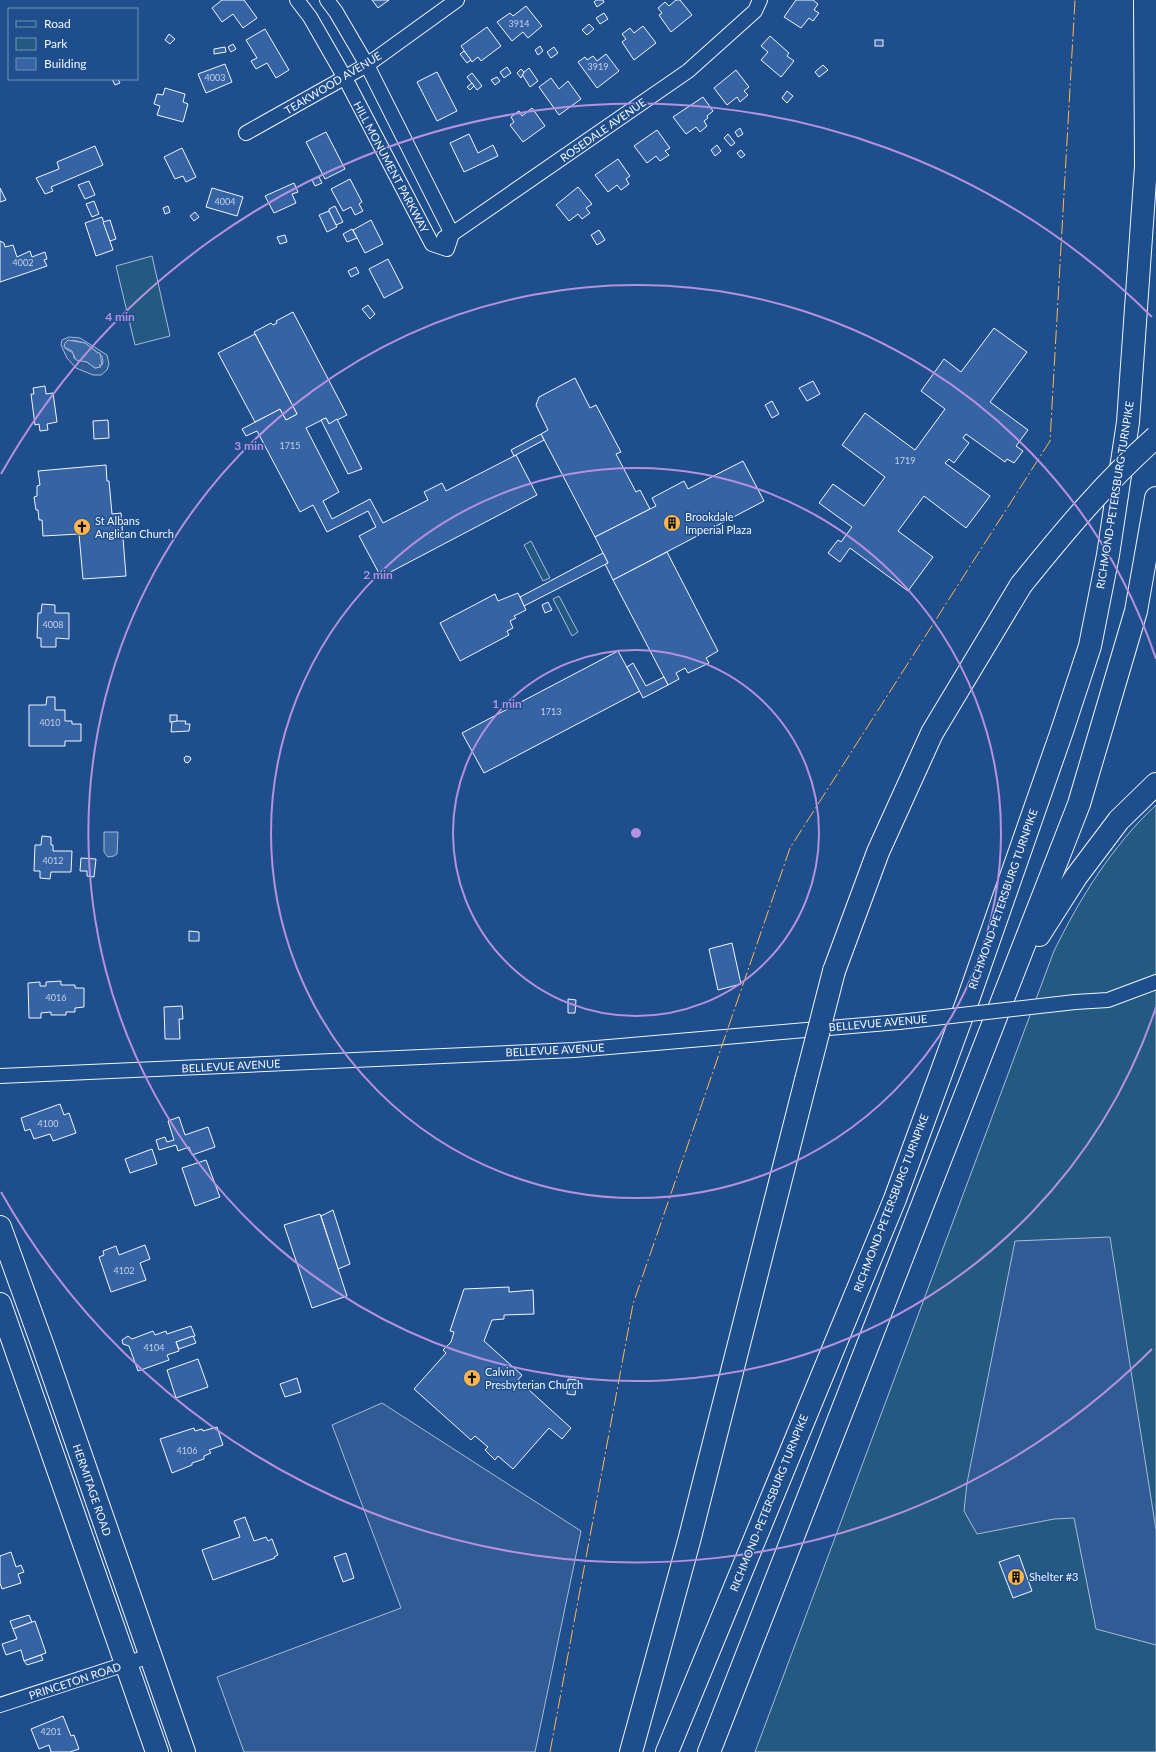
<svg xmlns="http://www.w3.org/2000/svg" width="1156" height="1752" font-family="Lato,sans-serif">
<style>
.green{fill:#245a82;stroke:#a8bbd7}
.parking{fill:#305b95;stroke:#a8bbd7;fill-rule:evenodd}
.water{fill:#3b69a3;stroke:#a8bbd7}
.building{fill:#3563a3;stroke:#f2f6ff}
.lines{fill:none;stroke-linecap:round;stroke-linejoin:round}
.street-casing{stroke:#f2f6ff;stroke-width:16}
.primary-casing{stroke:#f2f6ff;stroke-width:24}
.highway-casing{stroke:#f2f6ff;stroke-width:24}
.street{stroke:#1f4e8c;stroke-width:14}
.primary{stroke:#1f4e8c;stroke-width:22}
.highway{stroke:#1f4e8c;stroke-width:22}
.street-bridge-casing{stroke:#f2f6ff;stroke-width:16;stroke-linecap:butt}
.highway-bridge-casing{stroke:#f2f6ff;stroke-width:24;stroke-linecap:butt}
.street-bridge{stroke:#1f4e8c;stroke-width:14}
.highway-bridge{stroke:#1f4e8c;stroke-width:22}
.power{stroke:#ffb74d;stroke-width:1;stroke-dasharray:14 3 2 3;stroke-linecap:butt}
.ring{fill:none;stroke:#b691df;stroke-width:2}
.labels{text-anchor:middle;stroke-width:3;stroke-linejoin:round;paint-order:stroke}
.number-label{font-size:9px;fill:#c3d1e8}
.street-label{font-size:11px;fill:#f2f6ff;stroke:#1f4e8c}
.poi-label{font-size:11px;fill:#f2f6ff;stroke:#1f4e8c;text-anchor:start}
.centre{fill:#b691df;stroke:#1f4e8c;stroke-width:2}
.ring-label{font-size:12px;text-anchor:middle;font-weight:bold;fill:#b691df;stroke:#1f4e8c;stroke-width:3;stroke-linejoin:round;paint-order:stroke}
</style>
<rect width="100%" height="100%" fill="#1f4e8c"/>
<g class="green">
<path d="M 152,256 L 170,336 L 135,345 L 116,266 Z"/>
<path d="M 531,541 L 550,578 L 543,581 L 524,545 Z"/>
<path d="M 559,596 L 578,632 L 572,636 L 553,599 Z"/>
<path d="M 1156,805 L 1156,1752 L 755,1752 L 1054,951 C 1080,898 1112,846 1156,805 Z"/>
</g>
<g class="parking">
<path d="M 69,337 L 80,338 L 107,355 L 109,364 L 107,370 L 101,375 L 93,375 L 76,368 L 67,358 L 61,345 L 62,340 ZM 73,340 L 85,343 L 102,356 L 103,362 L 102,365 L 99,364 L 100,367 L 95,368 L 87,362 L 74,358 L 73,353 L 66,349 L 64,345 Z"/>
<path d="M 1110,1237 L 1156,1530 L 1156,1645 L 1096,1629 L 1074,1518 L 1054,1519 L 977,1534 L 964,1511 L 967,1483 L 1015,1241 Z"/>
<path d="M 382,1403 L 581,1531 L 535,1752 L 244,1752 L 217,1677 L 401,1608 L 332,1425 Z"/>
</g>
<g class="water">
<path d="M 68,340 L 85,343 L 98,353 L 100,353 L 102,365 L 99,365 L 101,367 L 95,368 L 87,362 L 76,360 L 72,351 L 64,347 L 65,343 Z"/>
<path d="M 104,832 L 118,832 L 117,854 L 114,856 L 108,857 L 104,852 Z"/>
</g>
<g class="building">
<path d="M 222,0 L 244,0 L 257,18 L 243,28 L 233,14 L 222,22 L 212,8 Z"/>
<path d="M 372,0 L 389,0 L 378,8 Z"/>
<path d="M 596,0 L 603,0 L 604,2 L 597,7 L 594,2 Z"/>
<path d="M 676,0 L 680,0 L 692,15 L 671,32 L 659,15 L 662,13 L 658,8 L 665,2 L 669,6 Z"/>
<path d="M 796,0 L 813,0 L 818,4 L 814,10 L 819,13 L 813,21 L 809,18 L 801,28 L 784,17 Z"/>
<path d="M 526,6 L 542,26 L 528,38 L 523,32 L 512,41 L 497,22 L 510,13 L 513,16 Z"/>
<path d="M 604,13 L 608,19 L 600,24 L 596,18 Z"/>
<path d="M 589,24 L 594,29 L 587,35 L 582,30 Z"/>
<path d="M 643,26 L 656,43 L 634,60 L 622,42 L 626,39 L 622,34 L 630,28 L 634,33 Z"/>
<path d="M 487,27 L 501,46 L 481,61 L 478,57 L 472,62 L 461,46 Z"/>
<path d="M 265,29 L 289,70 L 276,78 L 267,63 L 256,69 L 251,61 L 257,58 L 246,40 Z"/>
<path d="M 169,34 L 175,39 L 170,44 L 165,40 Z"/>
<path d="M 770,36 L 789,53 L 787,56 L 794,61 L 781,77 L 761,60 L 768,52 L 761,46 Z"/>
<rect x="875" y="40" width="8" height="6"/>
<path d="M 233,44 L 236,49 L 231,52 L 228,47 Z"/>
<path d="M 540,46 L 543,51 L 538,55 L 535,50 Z"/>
<path d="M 225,47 L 226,52 L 214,54 L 214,49 Z"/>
<path d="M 554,47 L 558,53 L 551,58 L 547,52 Z"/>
<path d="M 464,51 L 471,60 L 467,63 L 460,54 Z"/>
<path d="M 606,54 L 619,71 L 597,88 L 578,62 L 585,57 L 587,60 L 593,56 L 597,61 Z"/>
<path d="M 225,64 L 232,82 L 206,93 L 198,74 Z"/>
<path d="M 823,65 L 828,70 L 819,77 L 815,72 Z"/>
<path d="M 507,67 L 511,73 L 504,78 L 500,72 Z"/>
<path d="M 529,68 L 538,81 L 530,87 L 522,74 Z"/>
<path d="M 521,69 L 524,72 L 521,78 L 517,73 Z"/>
<path d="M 736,70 L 749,87 L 744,91 L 748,95 L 740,102 L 737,97 L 727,105 L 714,88 Z"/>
<path d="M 437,72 L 457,111 L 437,121 L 417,82 Z"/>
<path d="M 472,73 L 482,86 L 477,90 L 467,77 Z"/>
<path d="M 497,77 L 500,81 L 495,85 L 491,80 Z"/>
<path d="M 551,78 L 559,89 L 568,81 L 581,99 L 559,115 L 539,87 Z"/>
<path d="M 112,79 L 118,79 L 120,83 L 115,85 Z"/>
<path d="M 472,83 L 474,86 L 470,90 L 467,87 Z"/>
<path d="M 165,88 L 185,94 L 183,102 L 188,104 L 183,122 L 157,115 L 160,106 L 154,104 L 157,94 L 163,95 Z"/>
<path d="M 787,91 L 793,96 L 787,103 L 782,98 Z"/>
<path d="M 703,97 L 713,111 L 707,116 L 708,118 L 704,121 L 707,126 L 700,132 L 696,127 L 686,134 L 673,117 Z"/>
<path d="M 532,108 L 545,126 L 523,142 L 510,125 L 514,122 L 511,117 L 519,111 L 522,116 Z"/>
<path d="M 740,128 L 743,134 L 738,137 L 735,132 Z"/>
<path d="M 657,130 L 670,148 L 665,151 L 669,155 L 660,161 L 656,156 L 647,163 L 634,146 Z"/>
<path d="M 326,132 L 345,169 L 325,179 L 306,142 Z"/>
<path d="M 469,134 L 478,153 L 493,145 L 498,156 L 464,172 L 450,143 Z"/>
<path d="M 728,134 L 735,143 L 731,146 L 724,138 Z"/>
<path d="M 717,145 L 721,151 L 715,156 L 711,150 Z"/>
<path d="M 95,146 L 103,165 L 51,187 L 53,191 L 45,194 L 36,178 L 59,169 L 57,162 Z"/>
<path d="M 182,148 L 196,177 L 186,182 L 183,176 L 175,179 L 164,157 Z"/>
<path d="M 741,150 L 745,155 L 741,158 L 737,153 Z"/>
<path d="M 618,159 L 630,176 L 626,179 L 629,184 L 621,190 L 617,185 L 608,192 L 595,175 Z"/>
<path d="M 319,177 L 322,183 L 315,186 L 312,180 Z"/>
<path d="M 350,179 L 362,202 L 359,204 L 363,211 L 355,215 L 351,207 L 343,211 L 331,189 Z"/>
<path d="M 89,181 L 95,195 L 85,199 L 78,185 Z"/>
<path d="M 294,183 L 298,192 L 292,194 L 296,203 L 274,213 L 265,196 Z"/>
<path d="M 578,187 L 592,204 L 586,208 L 590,213 L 582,219 L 578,214 L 569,221 L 556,205 Z"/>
<path d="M 0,188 L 6,200 L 0,202 Z"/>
<path d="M 212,188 L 243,197 L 237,216 L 206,207 Z"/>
<path d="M 94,201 L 99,214 L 92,217 L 86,204 Z"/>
<path d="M 168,206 L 170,212 L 165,214 L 163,208 Z"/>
<path d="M 335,206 L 343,222 L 336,225 L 329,211 L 329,209 Z"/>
<path d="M 329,211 L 337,227 L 327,232 L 319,215 Z"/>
<path d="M 195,212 L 199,217 L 194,221 L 190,216 Z"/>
<path d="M 102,217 L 113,250 L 96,256 L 85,223 Z"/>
<path d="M 110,220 L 116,239 L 110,241 L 103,222 Z"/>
<path d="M 371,220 L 383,244 L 365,253 L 353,230 Z"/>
<path d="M 352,229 L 357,238 L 347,242 L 343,234 Z"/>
<path d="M 599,230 L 605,240 L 597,245 L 591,235 Z"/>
<path d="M 285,235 L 287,242 L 280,244 L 277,237 Z"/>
<path d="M 0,241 L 4,243 L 5,247 L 13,245 L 17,257 L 30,251 L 32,257 L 45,252 L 47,259 L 44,260 L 47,266 L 0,282 Z"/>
<path d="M 388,259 L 403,288 L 384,298 L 369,269 Z"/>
<path d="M 356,267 L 359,273 L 351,277 L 348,271 Z"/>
<path d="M 368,305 L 375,314 L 370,319 L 362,309 Z"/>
<path d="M 293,312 L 347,415 L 329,424 L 326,418 L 306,428 L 339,492 L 323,501 L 332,519 L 370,499 L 383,523 L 428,500 L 424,492 L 442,483 L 446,491 L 516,455 L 537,495 L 381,577 L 359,536 L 376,527 L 368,511 L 327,532 L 313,505 L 300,512 L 257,431 L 246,436 L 242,429 L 280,409 L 286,420 L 297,414 L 254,332 L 271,323 L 273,325 L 277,323 L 276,321 Z"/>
<path d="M 994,328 L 1027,352 L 990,402 L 1028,430 L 1016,446 L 1023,451 L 1014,463 L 1007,459 L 1005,462 L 966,434 L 963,438 L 969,443 L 954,463 L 949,459 L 945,463 L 990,496 L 966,528 L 924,496 L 898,531 L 933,557 L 908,591 L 850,548 L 840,562 L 828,553 L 838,540 L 841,542 L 852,527 L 819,503 L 833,484 L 864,506 L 885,477 L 842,445 L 865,413 L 915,450 L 945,409 L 921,391 L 944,359 L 961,372 Z"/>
<path d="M 255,334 L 297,414 L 286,420 L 280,409 L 255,422 L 218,353 Z"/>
<path d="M 575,378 L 590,408 L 596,405 L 621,452 L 616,454 L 636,492 L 640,490 L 650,509 L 595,537 L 541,434 L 548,430 L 536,405 L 539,397 Z"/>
<path d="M 813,381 L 820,394 L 807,401 L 799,388 Z"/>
<path d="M 45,386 L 46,394 L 53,393 L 57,422 L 47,424 L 48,430 L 40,431 L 39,424 L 35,425 L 31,394 L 34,394 L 33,388 Z"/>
<path d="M 772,401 L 779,414 L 772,418 L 765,405 Z"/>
<path d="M 326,418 L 329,424 L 337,419 L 362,469 L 348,474 L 321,420 Z"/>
<path d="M 108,420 L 109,438 L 94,439 L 93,421 Z"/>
<path d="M 541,434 L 544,440 L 514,456 L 511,450 Z"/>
<path d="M 743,461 L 764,501 L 613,580 L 605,564 L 608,563 L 595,537 L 656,506 L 652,498 L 684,481 L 688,489 Z"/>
<path d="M 106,465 L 107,481 L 109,481 L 112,514 L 121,513 L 126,576 L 83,579 L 79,534 L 43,536 L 42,520 L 39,520 L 38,510 L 36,510 L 34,497 L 37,496 L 37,486 L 40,485 L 38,471 Z"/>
<path d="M 667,552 L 718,651 L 706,658 L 709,663 L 688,673 L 685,668 L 676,673 L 679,679 L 668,685 L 613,580 Z"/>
<path d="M 603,553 L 608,563 L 524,606 L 520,597 Z"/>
<path d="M 518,593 L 526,610 L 514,616 L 516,618 L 510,621 L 513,628 L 507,631 L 509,635 L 460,661 L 440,623 L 495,594 L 498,601 Z"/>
<path d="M 548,602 L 552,610 L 545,613 L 542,605 Z"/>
<path d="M 42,604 L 55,605 L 55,613 L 69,613 L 69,639 L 56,638 L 56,647 L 41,647 L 41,638 L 37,638 L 38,613 L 41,613 Z"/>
<path d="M 618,651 L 640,691 L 484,773 L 462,733 Z"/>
<path d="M 633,663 L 646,686 L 664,677 L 668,685 L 643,698 L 627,667 Z"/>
<path d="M 47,697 L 55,697 L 55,710 L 65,710 L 65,721 L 72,721 L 72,724 L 81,724 L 81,741 L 65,741 L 65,746 L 29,746 L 29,705 L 46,705 Z"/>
<rect x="170" y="715" width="7" height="7"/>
<path d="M 177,721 L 186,721 L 185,724 L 190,724 L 189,731 L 171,732 L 172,722 Z"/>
<path d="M 186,756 L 190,757 L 191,759 L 188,763 L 185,762 L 184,758 Z"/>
<path d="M 42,836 L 51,837 L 51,845 L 53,845 L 53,851 L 72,851 L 71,872 L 51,872 L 50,879 L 40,878 L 40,871 L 34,871 L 35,845 L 41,845 Z"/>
<path d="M 81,858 L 96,859 L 94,877 L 87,876 L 87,871 L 80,871 Z"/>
<path d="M 189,931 L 199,932 L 199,941 L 189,941 Z"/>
<path d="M 732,943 L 741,984 L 718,990 L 709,949 Z"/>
<path d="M 61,981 L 61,985 L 75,985 L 75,988 L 84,988 L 84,1007 L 75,1008 L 75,1012 L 66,1012 L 66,1015 L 51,1015 L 51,1012 L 41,1013 L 41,1018 L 29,1018 L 28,983 L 40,982 L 40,986 L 46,986 L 46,982 Z"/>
<path d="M 568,999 L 576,1000 L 575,1013 L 568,1013 Z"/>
<path d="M 182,1006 L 183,1019 L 179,1019 L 180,1039 L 165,1039 L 164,1007 Z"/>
<path d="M 60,1104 L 64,1115 L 69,1113 L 76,1133 L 53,1141 L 50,1134 L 34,1139 L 30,1129 L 25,1131 L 21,1118 Z"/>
<path d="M 179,1117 L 185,1135 L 208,1127 L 215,1147 L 192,1155 L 189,1147 L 178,1151 L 176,1145 L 159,1150 L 156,1140 L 165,1137 L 167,1142 L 174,1140 L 168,1121 Z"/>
<path d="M 152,1149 L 157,1164 L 130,1173 L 125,1159 Z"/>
<path d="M 206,1160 L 220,1197 L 195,1206 L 182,1168 Z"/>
<path d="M 333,1210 L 350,1264 L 338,1269 L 321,1216 Z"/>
<path d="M 320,1214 L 347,1296 L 312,1308 L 284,1225 Z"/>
<path d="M 145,1245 L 150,1259 L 140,1263 L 146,1280 L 111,1292 L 99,1257 L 104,1255 L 103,1251 L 116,1246 L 119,1255 Z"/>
<path d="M 509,1287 L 509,1292 L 533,1290 L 534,1314 L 504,1315 L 504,1319 L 492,1320 L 484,1341 L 522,1375 L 518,1380 L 571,1428 L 562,1439 L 549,1428 L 513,1469 L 498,1456 L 495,1460 L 485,1450 L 488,1447 L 475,1436 L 471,1440 L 414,1389 L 446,1353 L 443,1350 L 451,1342 L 454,1332 L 450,1331 L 464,1289 Z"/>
<path d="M 191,1326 L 195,1336 L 176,1342 L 179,1351 L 167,1355 L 169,1360 L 138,1371 L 129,1346 L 123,1344 L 122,1340 L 128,1336 L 132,1339 L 153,1331 L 155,1335 L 166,1331 L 167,1334 Z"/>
<path d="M 193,1336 L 196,1343 L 179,1349 L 176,1342 Z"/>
<path d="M 198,1359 L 208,1387 L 176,1398 L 167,1370 Z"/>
<path d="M 297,1378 L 301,1392 L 285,1397 L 280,1384 Z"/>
<path d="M 568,1379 L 577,1380 L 575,1395 L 567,1394 Z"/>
<path d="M 217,1427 L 223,1445 L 209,1450 L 211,1453 L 204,1456 L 204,1459 L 192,1463 L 192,1465 L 172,1473 L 160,1439 L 194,1428 L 195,1431 L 202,1429 L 203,1431 Z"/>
<path d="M 245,1517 L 254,1541 L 266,1537 L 268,1541 L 272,1539 L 278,1555 L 274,1557 L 275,1558 L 213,1580 L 202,1550 L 240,1537 L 234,1521 Z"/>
<path d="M 11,1552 L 16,1567 L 21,1565 L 24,1572 L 18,1574 L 21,1583 L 2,1589 L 0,1583 L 0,1556 Z"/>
<path d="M 346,1553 L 354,1578 L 343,1582 L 334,1557 Z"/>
<path d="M 1019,1555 L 1032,1591 L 1013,1598 L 999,1562 Z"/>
<path d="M 29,1615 L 32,1622 L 13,1629 L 10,1621 Z"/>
<path d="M 35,1621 L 46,1653 L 24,1661 L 21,1650 L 6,1655 L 2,1644 L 17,1639 L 13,1629 Z"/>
<path d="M 41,1655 L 43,1660 L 27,1665 L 24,1661 Z"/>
<path d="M 63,1716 L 71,1736 L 74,1735 L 79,1749 L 70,1752 L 51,1752 L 49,1745 L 39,1749 L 31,1729 Z"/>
</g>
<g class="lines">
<g class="street-casing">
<g id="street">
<path d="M 297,0 L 310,17 L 345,78 L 432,244 L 447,249 L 452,234 L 367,65 L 336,12 L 327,0"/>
<path d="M 246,133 L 367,65 L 457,0"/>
<path d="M 444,238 L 452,234 L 688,71 L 755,11 L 760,0"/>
<path d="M 1075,1002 L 1108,1000 L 1156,982"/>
<path d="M 0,1076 L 574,1050 L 899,1022"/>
<path d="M 0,1705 L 150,1656"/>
</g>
</g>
<g class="primary-casing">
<g id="primary">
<path d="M 0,1227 L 44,1349 L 184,1752"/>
<path d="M 0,1304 L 157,1752"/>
</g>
</g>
<g class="highway-casing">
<g id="highway">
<path d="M 1039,935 L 1076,877 L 1119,820 L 1156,784"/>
<path d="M 834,971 L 878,852 L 932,733 L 1021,585"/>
<path d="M 631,1752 L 689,1541 L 806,1080"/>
<path d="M 667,1752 L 895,1199 L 969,997 L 1062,731 L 1090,646 L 1108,555 L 1128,422 L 1146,166 L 1145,0"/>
<path d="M 709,1752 L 1079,804 L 1136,611 L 1156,498"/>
</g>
</g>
<use href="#street" class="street"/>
<use href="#primary" class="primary"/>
<use href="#highway" class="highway"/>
<g class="street-bridge-casing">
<path id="street-bridge" d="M 899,1022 L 1075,1002"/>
</g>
<g class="highway-bridge-casing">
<g id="highway-bridge">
<path d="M 1021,585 C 1063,533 1106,481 1156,437"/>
<path d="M 806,1080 L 834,971"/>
</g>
</g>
<use href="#street-bridge" class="street-bridge"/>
<use href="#highway-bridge" class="highway-bridge"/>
<path class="power" d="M 550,1752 L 633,1304 L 790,848 L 1050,441 L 1075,0"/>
</g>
<g class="ring">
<circle cx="636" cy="833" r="183"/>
<circle cx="636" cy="833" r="365"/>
<path d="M1156 1007A548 548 0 1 1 1156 659"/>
<path d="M1152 1349A730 730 0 0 1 1 1192M1 474A730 730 0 0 1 1152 317"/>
</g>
<defs>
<g id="building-disc" transform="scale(0.9)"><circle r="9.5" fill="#ffb74d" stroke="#1f4e8c"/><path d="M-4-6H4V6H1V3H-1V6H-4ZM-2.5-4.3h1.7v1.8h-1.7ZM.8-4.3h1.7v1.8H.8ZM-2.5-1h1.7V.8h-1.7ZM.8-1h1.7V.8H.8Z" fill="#111"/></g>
<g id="church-disc" transform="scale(0.9)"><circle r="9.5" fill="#ffb74d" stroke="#1f4e8c"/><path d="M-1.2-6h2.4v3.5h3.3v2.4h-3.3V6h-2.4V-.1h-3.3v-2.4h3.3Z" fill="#111"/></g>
</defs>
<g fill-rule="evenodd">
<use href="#building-disc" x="672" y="523"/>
<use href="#church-disc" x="82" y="527"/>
<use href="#church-disc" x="472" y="1378"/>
<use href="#building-disc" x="1016" y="1577"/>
</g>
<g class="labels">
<g class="number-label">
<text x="519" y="27">3914</text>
<text x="598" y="70">3919</text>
<text x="215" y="81">4003</text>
<text x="225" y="205">4004</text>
<text x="23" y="266">4002</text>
<text x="290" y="449">1715</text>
<text x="905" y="464">1719</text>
<text x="53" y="628">4008</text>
<text x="551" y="715">1713</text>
<text x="50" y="726">4010</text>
<text x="53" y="864">4012</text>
<text x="56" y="1001">4016</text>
<text x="48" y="1127">4100</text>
<text x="124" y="1274">4102</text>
<text x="154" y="1351">4104</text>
<text x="187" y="1454">4106</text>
<text x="51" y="1735">4201</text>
</g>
<g class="street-label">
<text transform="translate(333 83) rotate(-31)" y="4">TEAKWOOD AVENUE</text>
<text transform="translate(603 130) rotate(-35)" y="4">ROSEDALE AVENUE</text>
<text transform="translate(391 167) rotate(62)" y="4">HILL MONUMENT PARKWAY</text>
<text transform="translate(1115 495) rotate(-81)" y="4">RICHMOND-PETERSBURG TURNPIKE</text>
<text transform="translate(1003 899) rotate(-71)" y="4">RICHMOND-PETERSBURG TURNPIKE</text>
<text transform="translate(878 1023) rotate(-5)" y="4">BELLEVUE AVENUE</text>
<text transform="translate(555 1050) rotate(-3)" y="4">BELLEVUE AVENUE</text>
<text transform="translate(231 1066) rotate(-3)" y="4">BELLEVUE AVENUE</text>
<text transform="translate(891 1203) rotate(-69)" y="4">RICHMOND-PETERSBURG TURNPIKE</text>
<text transform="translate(92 1490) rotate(71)" y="4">HERMITAGE ROAD</text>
<text transform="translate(769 1503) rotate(-68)" y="4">RICHMOND-PETERSBURG TURNPIKE</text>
<text transform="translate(75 1681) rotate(-18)" y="4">PRINCETON ROAD</text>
</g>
<g class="poi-label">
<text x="685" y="521">Brookdale<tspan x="685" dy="13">Imperial Plaza</tspan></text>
<text x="95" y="525">St Albans<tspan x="95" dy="13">Anglican Church</tspan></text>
<text x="485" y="1376">Calvin<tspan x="485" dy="13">Presbyterian Church</tspan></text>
<text x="1029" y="1581">Shelter #3</text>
</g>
</g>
<circle cx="636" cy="833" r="6" class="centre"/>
<g class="ring-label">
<text x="120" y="321">4 min</text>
<text x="249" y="450">3 min</text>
<text x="378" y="579">2 min</text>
<text x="507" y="708">1 min</text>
</g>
<rect x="8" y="8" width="130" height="72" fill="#1f4e8c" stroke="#7391ba"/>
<rect x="16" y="21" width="20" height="6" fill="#1f4e8c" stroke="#7391ba"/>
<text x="44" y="28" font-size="12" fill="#f2f6ff">Road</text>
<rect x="16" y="38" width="20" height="12" fill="#245a82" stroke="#7391ba"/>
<text x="44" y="48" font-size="12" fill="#f2f6ff">Park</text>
<rect x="16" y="58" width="20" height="12" fill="#3563a3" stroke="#7391ba"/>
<text x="44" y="68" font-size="12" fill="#f2f6ff">Building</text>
</svg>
